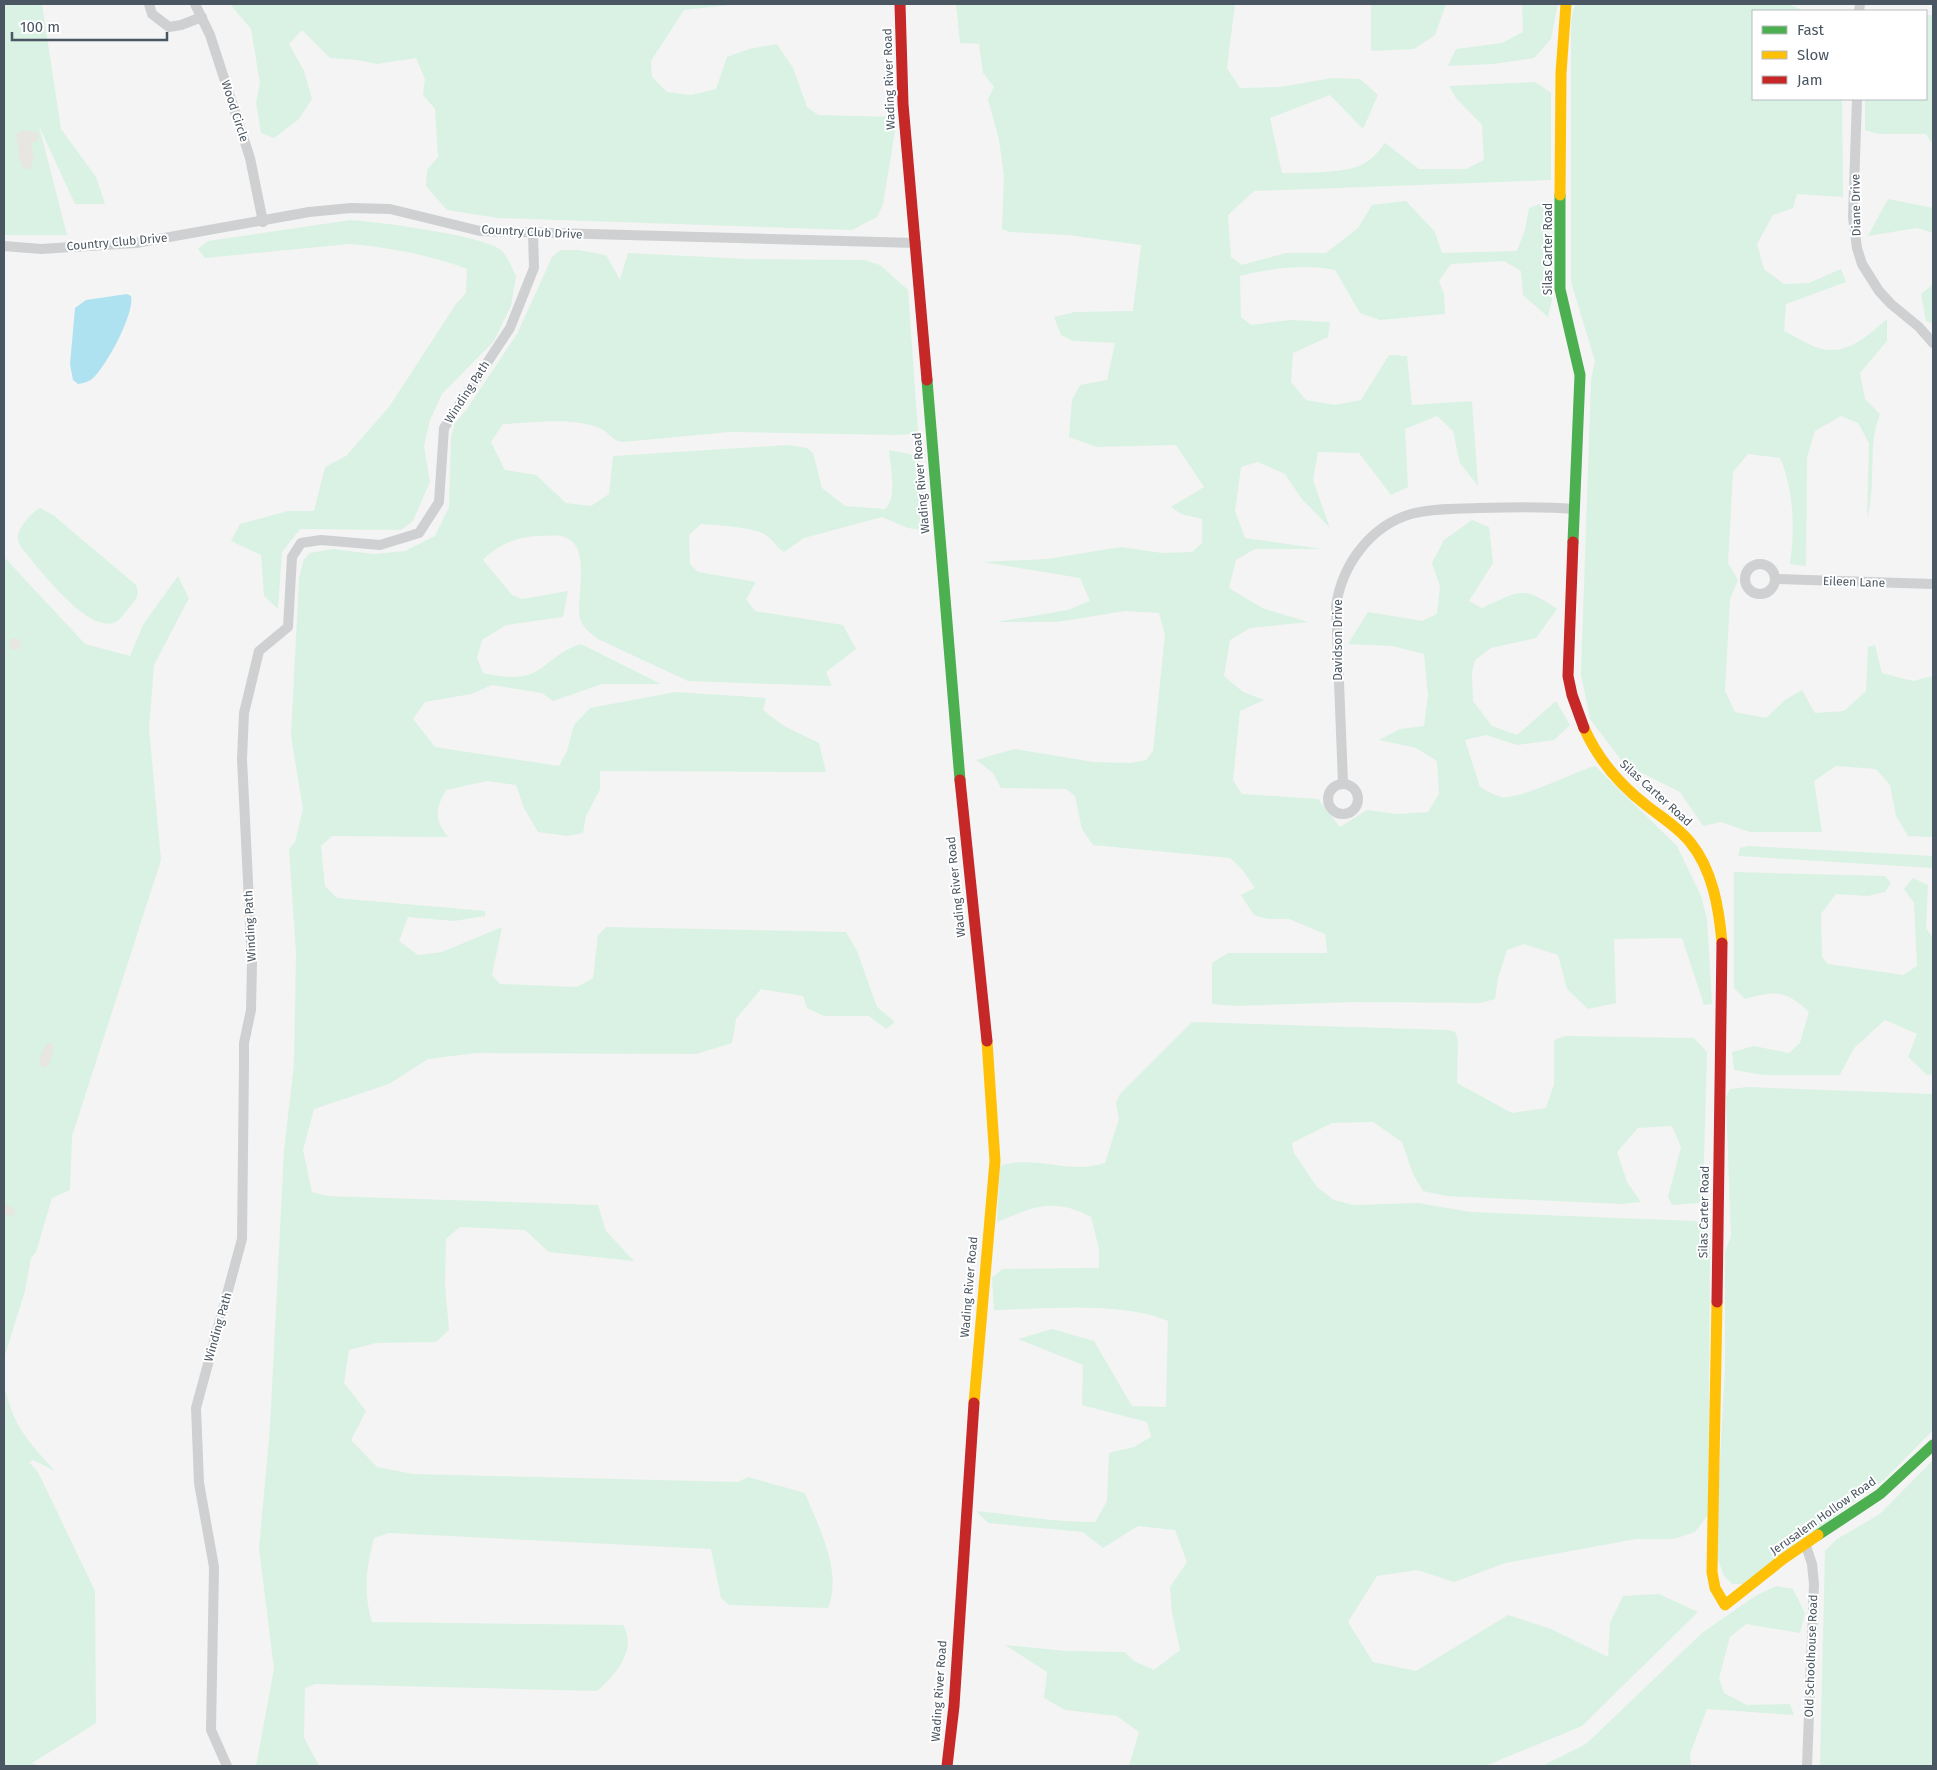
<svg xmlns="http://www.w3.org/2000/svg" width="1937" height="1770" font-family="'Fira Sans',sans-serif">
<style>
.green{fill:#d9f2e3}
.sand{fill:#e7e6e1}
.water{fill:#aee2f0}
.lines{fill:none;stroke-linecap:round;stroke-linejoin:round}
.street{stroke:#ced0d2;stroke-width:10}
.fast{stroke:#4caf50;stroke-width:11}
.slow{stroke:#ffc107;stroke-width:11}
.jam{stroke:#c62828;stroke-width:11}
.labels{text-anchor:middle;stroke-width:4;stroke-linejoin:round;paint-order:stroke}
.street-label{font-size:12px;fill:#4a5661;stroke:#fff}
</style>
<rect width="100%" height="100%" fill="#f4f4f4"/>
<g class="green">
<path d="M 4,4 L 42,4 L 61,129 L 96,177 L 105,204 L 75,204 L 39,126 L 67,235 L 4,235 Z"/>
<path d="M 230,4 L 740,4 L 684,10 L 651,61 L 652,77 L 667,92 L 691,95 L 716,89 L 727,57 L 749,49 L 777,44 L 793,68 L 807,107 L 818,115 L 892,117 L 896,125 L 883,204 L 877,217 L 852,230 L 498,218 L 447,210 L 426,186 L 427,170 L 438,157 L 435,109 L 423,95 L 425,79 L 416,58 L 377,64 L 357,60 L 330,58 L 302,30 L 289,44 L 304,71 L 312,99 L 299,119 L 274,138 L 261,133 L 256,102 L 260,83 L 251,29 Z"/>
<path d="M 956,4 L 1235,4 L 1227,68 L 1240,88 L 1280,87 L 1332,78 L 1360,79 L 1378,95 L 1363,129 L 1330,95 L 1270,118 L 1282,173 C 1302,173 1342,173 1359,166 C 1371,161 1378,152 1385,143 L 1419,169 L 1466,169 L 1484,160 L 1482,125 L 1456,98 L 1449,86 L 1535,82 L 1551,93 L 1551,180 L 1254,191 L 1228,215 L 1231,257 L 1242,265 L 1286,253 L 1326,253 L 1358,228 L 1372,205 L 1406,201 L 1435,232 L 1442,253 L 1517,251 L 1525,230 L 1529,208 L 1547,201 L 1552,300 L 1548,317 L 1523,295 L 1521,271 L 1504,261 L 1451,264 L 1439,281 L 1444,294 L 1445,314 L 1380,320 L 1360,313 L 1335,270 C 1301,264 1273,268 1240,276 L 1241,317 L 1251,325 L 1290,320 L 1330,322 L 1328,337 L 1293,353 L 1291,382 L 1306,400 L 1335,405 L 1361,400 L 1389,355 L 1407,356 L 1412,405 L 1472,401 L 1478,486 L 1460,463 L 1453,431 L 1437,416 L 1405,429 L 1408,487 L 1391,495 L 1359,453 L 1318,452 L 1313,480 L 1330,528 L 1301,498 L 1285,474 L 1258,462 L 1241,467 L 1235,511 L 1245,538 L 1322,549 L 1255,549 L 1236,560 L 1229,588 L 1262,608 L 1308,622 L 1250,628 L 1230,640 L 1224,676 L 1243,692 L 1264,700 L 1240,711 L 1233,780 L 1242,794 L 1318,799 L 1340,827 L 1367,810 L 1397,814 L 1428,812 L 1439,794 L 1437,761 L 1416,748 L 1379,740 L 1400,729 L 1424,726 L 1428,696 L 1424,654 L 1392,646 L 1348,644 L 1368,612 L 1422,621 L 1437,614 L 1440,586 L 1432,563 L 1444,540 L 1472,520 L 1489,527 L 1493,563 L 1469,601 L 1482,608 C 1518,592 1522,584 1557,609 L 1536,638 L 1491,648 L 1475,660 L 1472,673 L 1473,701 L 1492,726 L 1517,735 L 1556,701 L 1570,725 L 1554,740 L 1517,745 L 1486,735 L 1465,740 L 1480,787 C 1486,790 1494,795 1501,797 C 1520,800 1574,772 1595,766 L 1677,846 L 1701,896 L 1707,919 L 1712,1004 L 1704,1005 L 1682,938 L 1614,939 L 1616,1003 L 1588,1009 L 1567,989 L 1558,955 L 1524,944 L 1507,950 L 1498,978 L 1495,999 L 1480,1003 L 1356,1002 L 1235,1006 L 1212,1004 L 1212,963 L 1228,953 L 1327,953 L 1325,934 L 1289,919 L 1268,919 L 1254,915 L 1241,895 L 1255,888 L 1242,869 L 1230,858 L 1093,845 L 1082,829 L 1075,796 L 1066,789 L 1001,788 L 993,773 L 976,760 L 1014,749 L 1093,762 L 1131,763 L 1146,760 L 1153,751 L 1165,635 L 1159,613 L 1125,611 L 1057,622 L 996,622 L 1068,610 L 1090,601 L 1080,578 L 983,562 L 1047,559 L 1121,547 L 1162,553 L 1192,552 L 1202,543 L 1202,519 L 1181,514 L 1171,507 L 1204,487 L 1176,445 L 1097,447 L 1069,437 L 1072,400 L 1080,385 L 1107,380 L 1115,343 L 1073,341 L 1061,335 L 1054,317 L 1075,312 L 1133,311 L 1141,245 L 1068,235 L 1010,232 L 1002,229 L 1004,176 L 999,140 L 988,99 L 994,87 L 983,73 L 979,44 L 960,43 Z"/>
<path d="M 1371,4 L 1446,4 L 1435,35 L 1414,49 L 1371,51 Z"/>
<path d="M 1522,4 L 1558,4 L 1551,39 L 1534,58 L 1493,64 L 1448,66 L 1456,49 L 1502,43 L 1523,32 Z"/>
<path d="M 1575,4 L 1789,4 L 1804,11 L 1753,11 L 1753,99 L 1842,99 L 1843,197 L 1797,194 L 1793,208 L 1773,215 L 1757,244 L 1764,269 L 1784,284 L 1809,283 L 1841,269 L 1846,282 L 1786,304 L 1784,331 C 1793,335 1807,344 1815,347 C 1845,358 1866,337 1887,319 L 1887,341 L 1860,373 L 1865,399 L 1880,414 C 1867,447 1877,485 1867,518 L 1869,443 L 1858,423 L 1841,416 L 1815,431 L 1807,458 L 1806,566 L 1790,564 C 1795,529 1794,490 1780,458 L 1748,454 L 1733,472 L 1728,563 L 1738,580 L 1730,599 L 1725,691 L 1735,712 L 1766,718 L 1785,700 L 1802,690 L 1815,713 L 1844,711 L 1866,691 L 1868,647 L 1875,645 L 1882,673 L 1913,681 L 1933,676 L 1933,837 L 1908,836 L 1896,816 L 1890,785 L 1876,769 L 1836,766 L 1814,781 L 1822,832 L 1750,832 L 1721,822 L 1703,826 L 1680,792 L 1624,764 L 1590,719 L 1581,675 L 1591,380 L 1595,361 L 1571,282 L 1571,20 Z"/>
<path d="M 1926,15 L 1933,15 L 1933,145 L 1926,134 L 1879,134 L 1865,130 L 1865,99 L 1926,99 Z"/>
<path d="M 1888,199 L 1933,208 L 1933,233 L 1917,228 L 1868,236 Z"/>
<path d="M 351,220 C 378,222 482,235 501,250 C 507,255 512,269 516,276 L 511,306 L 494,341 L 442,394 L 430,420 L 424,446 L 430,482 L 413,521 L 401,530 L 300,529 L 282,552 L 278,609 L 264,596 L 261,555 L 231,541 L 240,524 L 288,511 L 314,511 L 325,467 L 346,456 L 389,407 L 456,304 L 466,293 L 467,269 C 431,255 387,247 349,244 L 205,258 L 198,249 L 208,241 Z"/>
<path d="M 561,250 L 578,250 L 606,255 L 620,280 L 628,253 L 747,259 L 864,260 L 880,265 L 908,290 L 918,431 L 913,434 L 894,435 L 730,432 L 623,442 C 611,441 608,430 597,427 C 567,417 534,423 503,424 L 491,442 L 505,470 L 536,475 L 566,503 L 591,506 L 609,494 L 613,456 L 788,445 L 807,448 L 813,453 L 822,488 L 845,506 L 885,509 C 898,497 890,466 889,450 L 919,456 L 927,511 L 922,530 L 908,528 L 882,517 L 804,538 L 784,552 C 777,548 774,541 767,536 C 756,527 716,525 701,524 L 689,535 L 690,564 L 698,572 L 756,582 L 746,599 L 755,611 L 843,625 L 856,649 L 826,672 L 832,686 L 688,681 L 598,639 C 591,634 583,628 580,619 C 575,597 594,542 561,536 C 554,535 545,536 537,536 C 516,537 497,545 483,560 L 512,595 L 522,599 L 568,591 L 563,617 L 506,625 L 482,640 L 477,658 L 483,673 C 500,677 522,680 537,671 C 552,661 563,649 581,644 L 661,684 L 602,684 L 553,701 L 542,693 L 492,685 L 471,694 L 425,702 L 413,719 L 435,747 L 559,766 L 567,751 L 574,725 L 590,708 L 676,692 L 766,698 L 763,710 L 784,726 L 819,743 L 826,772 L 600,771 L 600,789 L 586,816 L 583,833 L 568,836 L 538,832 L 524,808 L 516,785 L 487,781 L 446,790 C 435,810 434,819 448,837 L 332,836 L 321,846 L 325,886 L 337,898 L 485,911 L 485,916 L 454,921 L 408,917 L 399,941 L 418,955 L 442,952 L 502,927 L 492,975 L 500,984 L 577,987 L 593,978 L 598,935 L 606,927 L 846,932 L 857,951 L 877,1007 L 895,1022 L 886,1029 L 869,1016 L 824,1016 L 807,1008 L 803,996 L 761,989 L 736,1019 L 732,1043 L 696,1054 L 476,1053 L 428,1059 L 389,1084 L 314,1109 L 303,1150 L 312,1192 L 327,1196 L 598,1205 L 606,1231 L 634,1261 L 549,1252 L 525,1230 L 460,1227 L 446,1239 L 445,1284 L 449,1330 L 436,1342 L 376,1343 L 349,1350 L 344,1383 L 366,1411 L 351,1440 L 377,1467 L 413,1474 L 738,1482 L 748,1477 L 805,1493 C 818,1527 843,1571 828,1608 L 729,1605 L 721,1598 L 711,1549 L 389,1533 L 374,1538 C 366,1570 363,1591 372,1622 L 623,1625 C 638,1649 615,1676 597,1691 L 315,1684 L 305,1688 L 304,1737 L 319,1766 L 256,1766 L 274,1669 L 259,1548 L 270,1428 L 284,1150 L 294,1064 L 296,953 L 289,849 L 295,842 L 303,809 L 291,736 L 299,578 L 304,559 L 310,553 L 333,549 L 374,554 L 405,551 L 435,536 L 449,507 L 451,437 L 455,423 L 467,409 L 517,334 L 552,257 Z"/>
<path d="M 1933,284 L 1933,324 L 1926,321 L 1921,294 Z"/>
<path d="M 40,508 L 53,515 L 136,585 C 140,596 136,599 129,608 C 124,613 119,622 113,623 C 85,631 38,567 21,547 C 19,543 17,539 18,535 C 20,526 32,512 40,508 Z"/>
<path d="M 4,557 L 85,644 L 130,656 L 143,625 L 178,576 L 189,598 L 154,665 L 149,728 L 161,860 L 72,1136 L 70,1190 L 52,1198 L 36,1252 L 31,1258 L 25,1291 L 4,1358 Z"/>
<path d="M 1748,846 L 1933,856 L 1933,868 L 1738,856 L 1740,848 Z"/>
<path d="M 1734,872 L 1885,876 L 1891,883 L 1885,892 L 1868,896 L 1836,894 L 1821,914 L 1822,957 L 1828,964 L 1903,975 L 1917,966 L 1914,903 L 1904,889 L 1913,878 L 1928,885 L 1926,928 L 1933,938 L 1933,1074 L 1927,1075 L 1908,1057 L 1917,1034 L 1885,1020 L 1854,1048 L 1840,1075 L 1764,1075 L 1734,1070 L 1732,1052 L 1754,1046 L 1789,1053 L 1800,1043 L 1809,1012 C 1785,989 1775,991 1745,999 L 1734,988 Z"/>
<path d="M 1192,1022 L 1448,1030 L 1455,1032 L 1458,1040 L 1457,1083 L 1512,1113 L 1546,1108 L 1554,1084 L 1554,1040 L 1565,1036 L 1694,1038 L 1707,1052 L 1703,1196 L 1699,1203 L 1672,1205 L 1668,1197 L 1681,1147 L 1672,1126 L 1638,1128 L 1617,1152 L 1627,1182 L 1641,1202 L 1621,1204 L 1447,1196 L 1423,1191 L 1413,1174 L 1402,1142 L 1373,1122 L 1332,1123 L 1292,1143 L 1294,1153 L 1317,1187 L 1334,1200 L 1353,1205 L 1418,1203 L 1471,1212 L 1694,1221 L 1707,1225 L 1710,1249 L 1708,1515 L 1695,1532 L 1674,1539 L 1636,1539 L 1505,1563 L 1454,1582 L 1417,1570 L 1377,1576 L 1348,1622 L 1373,1662 L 1416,1671 L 1508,1615 L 1551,1629 L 1608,1657 L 1610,1623 L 1623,1596 L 1659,1594 L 1698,1612 L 1582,1726 L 1485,1766 L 1129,1766 L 1139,1732 L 1117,1716 L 1065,1710 L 1044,1698 L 1047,1672 L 1005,1645 L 1066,1651 L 1125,1652 L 1134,1661 L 1154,1670 L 1180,1650 L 1172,1613 L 1170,1587 L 1187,1562 L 1175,1530 L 1138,1526 L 1103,1548 L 1083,1532 L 988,1523 L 976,1511 C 1016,1515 1055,1522 1095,1522 L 1107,1501 L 1109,1453 L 1134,1447 L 1151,1437 L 1147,1422 L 1082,1405 L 1083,1365 L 1018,1339 L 1052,1329 L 1094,1341 L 1132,1406 L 1166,1407 L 1168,1321 C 1121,1301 1045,1309 994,1310 L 992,1278 L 1002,1269 L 1099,1268 L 1099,1249 L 1091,1217 C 1053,1197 1034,1207 997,1222 L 1000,1166 C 1034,1154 1069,1175 1105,1163 L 1119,1119 L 1116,1103 L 1120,1094 Z"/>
<path d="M 1748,1087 L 1933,1094 L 1933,1430 L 1884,1480 L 1742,1584 L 1732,1584 L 1724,1576 L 1715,1551 L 1725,1369 L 1725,1252 L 1731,1236 L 1726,1097 L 1730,1089 Z"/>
<path d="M 4,1386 C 15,1428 26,1439 55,1471 L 33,1460 L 29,1462 L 38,1472 L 95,1591 L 96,1723 L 32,1763 L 40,1766 L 4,1766 Z"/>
<path d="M 1933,1460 L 1933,1766 L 1820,1766 L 1825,1551 L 1837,1539 L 1880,1514 Z"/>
<path d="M 1776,1586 L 1793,1589 L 1805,1613 L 1800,1633 L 1746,1624 L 1730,1637 L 1719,1678 L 1724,1693 L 1747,1705 L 1790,1704 L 1794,1715 L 1707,1709 L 1690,1754 L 1691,1766 L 1542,1766 L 1586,1744 L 1702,1633 L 1755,1596 Z"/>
</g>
<g class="sand">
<path d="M 19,131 L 34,131 L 39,135 L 37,141 L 31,143 L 34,159 L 30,169 L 25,169 C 16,161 20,146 16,135 Z"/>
<circle cx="15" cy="644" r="6"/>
<path d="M 50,1042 L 54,1047 L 49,1065 L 43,1068 L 39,1063 C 40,1056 44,1045 50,1042 Z"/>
<path d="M 4,1204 L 15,1209 L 14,1216 L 4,1214 Z"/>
</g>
<path class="water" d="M 127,294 L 131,296 C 135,313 106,367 92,379 C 88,382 84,383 78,384 L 73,380 L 70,364 L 75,308 L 86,300 Z"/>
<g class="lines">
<g class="street">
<path d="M 149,4 L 152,14 L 169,27 L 181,25 L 202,17"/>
<path d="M 195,4 L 210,35 L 250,158 L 263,222"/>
<path d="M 1859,11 L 1860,4"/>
<path d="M 1857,99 L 1853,217 L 1857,248 L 1862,264 L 1879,291 L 1891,304 L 1919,327 L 1933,343"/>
<path d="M 4,246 L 41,249 L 136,243 L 309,212 L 351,208 L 390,209 L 480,231 L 916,243"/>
<circle cx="1760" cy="579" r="15"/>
<path d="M 1775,579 L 1933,584"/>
<path d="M 1343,783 L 1336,606 C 1342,565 1370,526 1411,514 C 1433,508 1457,509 1479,508 C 1511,507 1543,506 1574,509"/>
<circle cx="1343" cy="799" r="15"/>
<path d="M 1806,1546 L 1812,1564 L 1814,1584 L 1807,1766"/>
<path d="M 227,1766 L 211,1730 L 214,1567 L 199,1483 L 196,1408 L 242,1239 L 244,1065 L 244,1043 L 251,1010 L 252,963 L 242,759 L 244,713 L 259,651 L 288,627 L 292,557 L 301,543 L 321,540 L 380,545 L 419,533 L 439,502 L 444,428 L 510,328 L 534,268 L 533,233"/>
</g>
<g class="fast">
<path d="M 1560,195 L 1560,289 L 1580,375 L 1573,542"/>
<path d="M 927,380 L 960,780"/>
<path d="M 1818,1535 L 1880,1494 L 1933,1445"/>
</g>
<g class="slow">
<path d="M 1560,195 L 1561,73 L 1566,4"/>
<path d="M 1584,728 C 1598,759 1620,785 1646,805 C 1661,817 1678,827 1690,842 C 1713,870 1719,909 1722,943"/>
<path d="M 1717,1302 L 1712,1572 L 1715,1588 L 1725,1605 L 1783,1559 L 1818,1535"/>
<path d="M 974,1403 L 995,1161 L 987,1041"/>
</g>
<g class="jam">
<path d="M 900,4 L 903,104 L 927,380"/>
<path d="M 1573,542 L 1568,676 L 1572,695 L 1584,728"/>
<path d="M 960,780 L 987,1041"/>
<path d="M 1717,1302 L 1722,943"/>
<path d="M 947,1766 L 954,1706 L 974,1403"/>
</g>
</g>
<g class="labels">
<g class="street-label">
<text transform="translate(889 79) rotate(-92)" y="4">Wading River Road</text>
<text transform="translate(235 111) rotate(72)" y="4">Wood Circle</text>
<text transform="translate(1856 205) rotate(-91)" y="4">Diane Drive</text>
<text transform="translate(532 232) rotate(3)" y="4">Country Club Drive</text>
<text transform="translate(117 242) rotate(-5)" y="4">Country Club Drive</text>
<text transform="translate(1548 249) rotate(-90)" y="4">Silas Carter Road</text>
<text transform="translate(467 392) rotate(-57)" y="4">Winding Path</text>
<text transform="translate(921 483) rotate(-95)" y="4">Wading River Road</text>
<text transform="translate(1854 582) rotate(2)" y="4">Eileen Lane</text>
<text transform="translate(1338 640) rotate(-90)" y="4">Davidson Drive</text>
<text transform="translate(1656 793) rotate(42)" y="4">Silas Carter Road</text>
<text transform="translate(956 887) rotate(-96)" y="4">Wading River Road</text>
<text transform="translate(250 926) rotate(-93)" y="4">Winding Path</text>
<text transform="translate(1704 1212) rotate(-89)" y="4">Silas Carter Road</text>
<text transform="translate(969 1287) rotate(-85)" y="4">Wading River Road</text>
<text transform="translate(218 1327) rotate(-74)" y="4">Winding Path</text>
<text transform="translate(1823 1516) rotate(-35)" y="4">Jerusalem Hollow Road</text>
<text transform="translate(1811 1656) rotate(-88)" y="4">Old Schoolhouse Road</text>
<text transform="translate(939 1691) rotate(-86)" y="4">Wading River Road</text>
</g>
</g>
<rect width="1937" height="1770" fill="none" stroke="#4a5661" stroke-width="10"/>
<rect x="1752" y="10" width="175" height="90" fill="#ffffff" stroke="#b7bbc0"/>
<rect x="1762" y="26" width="25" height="8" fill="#4caf50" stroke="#b7bbc0"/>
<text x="1797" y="35" font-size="15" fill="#4a5661">Fast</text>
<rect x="1762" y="51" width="25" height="8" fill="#ffc107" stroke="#b7bbc0"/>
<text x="1797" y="60" font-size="15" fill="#4a5661">Slow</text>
<rect x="1762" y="76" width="25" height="8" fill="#c62828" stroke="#b7bbc0"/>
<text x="1797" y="85" font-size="15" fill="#4a5661">Jam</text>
<path d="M12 32v8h155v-8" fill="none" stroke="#4a5661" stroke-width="2.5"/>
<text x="20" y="32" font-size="15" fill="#4a5661" stroke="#ffffff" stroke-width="4" paint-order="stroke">100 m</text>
</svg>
